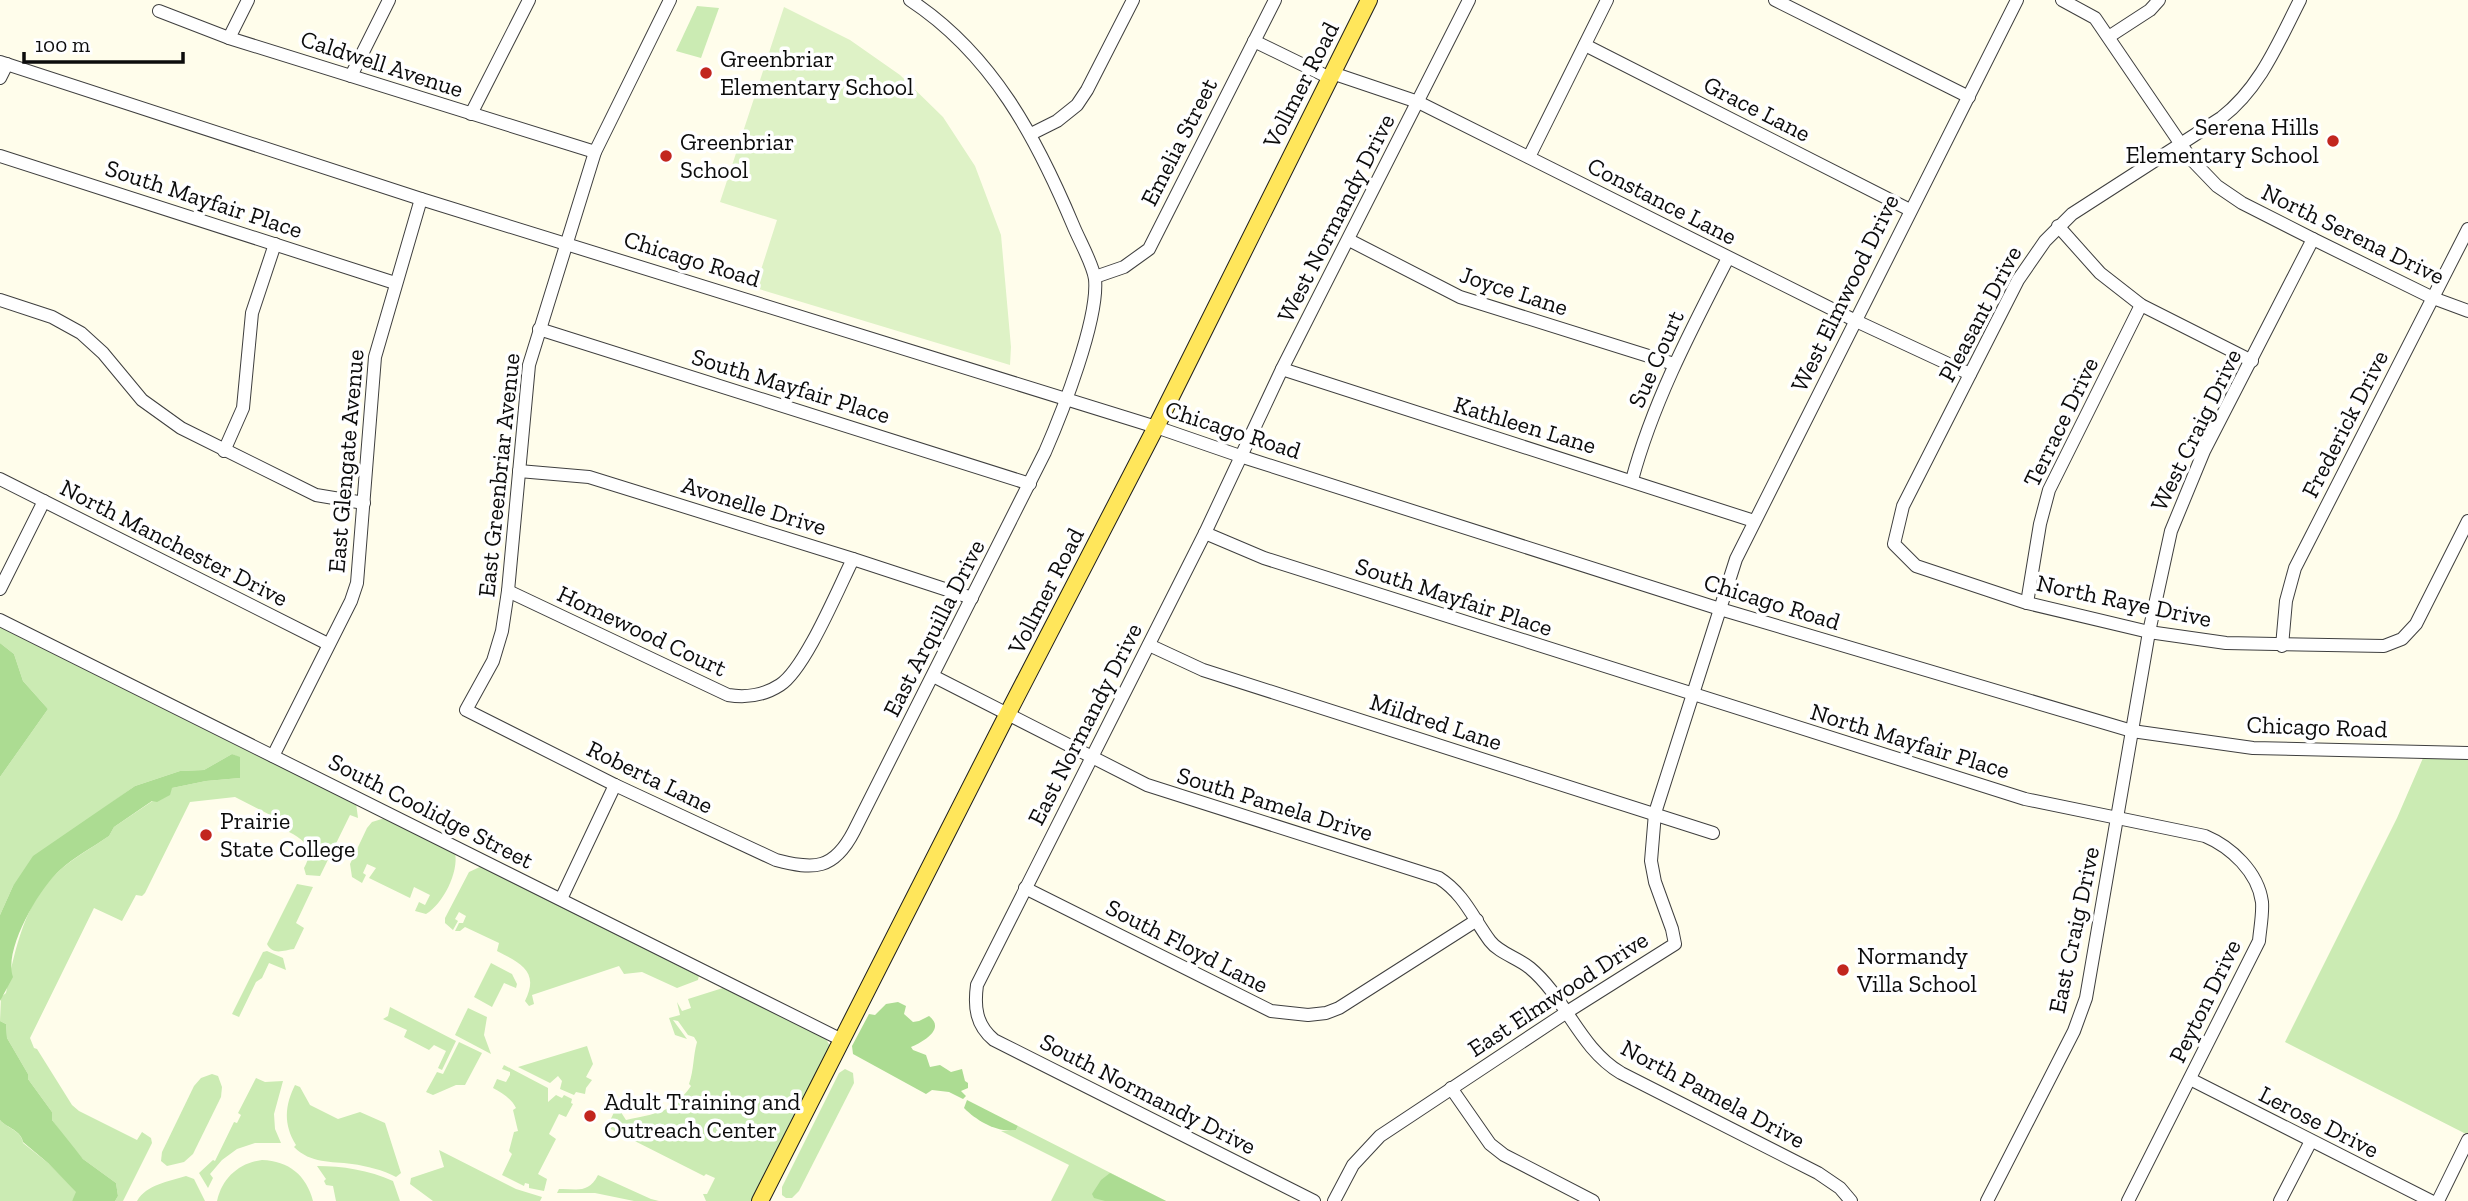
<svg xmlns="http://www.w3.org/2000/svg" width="2468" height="1201" font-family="'Zilla Slab',serif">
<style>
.green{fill:#cbebb3}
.forest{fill:#acdc92}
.pitch{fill:#def2c6}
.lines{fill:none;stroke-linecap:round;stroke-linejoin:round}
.minor-casing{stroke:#3f3f3f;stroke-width:14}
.major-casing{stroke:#1d1d1d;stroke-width:18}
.minor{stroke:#fff;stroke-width:12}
.major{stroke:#ffe65b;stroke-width:16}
.poi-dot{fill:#c2261e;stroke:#fff;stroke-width:2.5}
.labels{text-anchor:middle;stroke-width:7;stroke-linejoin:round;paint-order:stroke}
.poi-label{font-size:24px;fill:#0c0c0c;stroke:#fff;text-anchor:start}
.street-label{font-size:24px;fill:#0c0c0c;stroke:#fff}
</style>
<rect width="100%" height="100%" fill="#fffdeb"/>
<g class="green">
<path d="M 697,6 L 719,8 L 701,58 L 676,51 Z"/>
<path d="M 0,627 L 356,803 L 358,818 L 350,815 L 320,876 L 306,875 L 304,868 C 314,850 307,841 289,832 L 292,826 L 235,797 L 190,802 L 145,893 L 142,896 L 136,895 L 122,921 L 94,908 L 30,1038 L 34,1048 L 37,1049 L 72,1105 L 79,1111 L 137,1140 L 142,1132 L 151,1138 L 152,1143 L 123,1201 L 115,1201 L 118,1196 L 116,1183 L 83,1159 L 68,1142 L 52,1120 L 52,1112 L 28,1079 L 28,1074 L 7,1038 L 6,1024 L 0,1021 L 1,997 L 6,993 C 15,949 25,900 60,870 C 75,857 93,847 109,836 L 114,827 L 172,788 L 206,781 L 240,778 L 240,758 L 232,754 L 204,770 L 180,771 L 135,786 L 87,820 L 13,886 L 0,915 L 0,777 L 48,709 L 23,681 L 14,654 L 0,643 Z"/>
<path d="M 2423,758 L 2468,759 L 2468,1135 L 2285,1042 L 2397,818 Z"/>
<path d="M 385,818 L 455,853 C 459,872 443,904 426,914 L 415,911 L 419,902 L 425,905 L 430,895 L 414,887 L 410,898 L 369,878 L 376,868 L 367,864 L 363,873 L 366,875 L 362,883 L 352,877 L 350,864 L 367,828 L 372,822 Z"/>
<path d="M 482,866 L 699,975 L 698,980 L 677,988 L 642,972 L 624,974 L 619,966 L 532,995 L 534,1004 L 529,1006 L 525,1001 C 540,971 520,963 497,951 L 499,943 L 465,927 L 460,931 L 455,931 L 459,923 L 463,923 L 466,916 L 459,912 L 455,919 L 458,921 L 453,930 L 445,923 L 445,918 L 469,872 Z"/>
<path d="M 297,884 L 313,887 L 296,923 L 304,928 L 294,949 C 284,950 273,956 267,944 Z"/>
<path d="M 267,951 L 283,958 L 286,970 L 269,963 L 262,978 L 256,982 L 239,1017 L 232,1014 L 263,952 Z"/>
<path d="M 491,963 L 512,974 L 517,984 L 516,988 L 504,983 L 492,1007 L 474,997 Z"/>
<path d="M 726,987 L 826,1039 L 830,1046 L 753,1201 L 706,1201 L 703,1194 L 707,1194 L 715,1178 L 706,1174 L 704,1176 L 607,1127 L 617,1106 L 626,1120 C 656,1113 671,1114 691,1086 L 689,1084 C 694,1070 693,1056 697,1042 L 694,1037 L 688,1035 L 678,1021 L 673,1020 L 687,1039 L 675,1035 L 669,1018 L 680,1015 L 677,1002 L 682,1011 L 691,1008 L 688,999 Z"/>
<path d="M 390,1007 L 456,1041 L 442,1070 L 438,1068 L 446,1051 L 434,1045 L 429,1050 L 404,1037 L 407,1030 L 383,1019 L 388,1016 Z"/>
<path d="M 468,1008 L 487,1017 L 484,1035 L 491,1054 L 455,1035 Z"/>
<path d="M 459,1042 L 482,1053 L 465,1085 L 456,1085 L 433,1095 L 426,1092 L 437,1072 L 443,1074 Z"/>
<path d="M 587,1046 L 593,1064 L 586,1077 L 592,1080 L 586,1088 L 585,1094 L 576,1092 L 574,1095 L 560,1089 L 562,1081 L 558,1076 L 550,1083 L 518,1067 Z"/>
<path d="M 504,1065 L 548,1088 L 548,1102 L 556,1095 L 562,1098 L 564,1095 L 572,1099 L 571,1103 L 573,1104 L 566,1117 L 559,1114 L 549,1134 L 556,1139 L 538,1174 L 547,1179 L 544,1191 L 529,1188 L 529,1184 L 525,1183 L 524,1186 L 502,1175 L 512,1154 L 509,1151 L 514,1132 L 518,1131 L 513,1110 L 516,1108 C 511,1098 502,1093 493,1088 L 497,1079 L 506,1082 L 510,1075 L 510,1072 L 502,1069 Z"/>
<path d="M 845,1069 L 853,1073 L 854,1083 L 799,1191 L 792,1198 L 786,1198 L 782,1195 L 782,1187 L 839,1073 Z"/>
<path d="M 212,1074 L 218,1076 L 222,1087 L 221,1097 L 193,1154 L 184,1162 L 167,1166 L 161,1161 L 162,1152 L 194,1086 L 201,1078 Z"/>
<path d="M 256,1078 L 265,1082 L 283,1081 L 274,1114 L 275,1129 L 281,1143 L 255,1143 L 237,1149 L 222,1160 L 210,1174 L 213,1178 L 208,1188 L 199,1173 L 213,1160 L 215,1161 L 234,1122 L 237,1123 L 241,1115 L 238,1113 Z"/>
<path d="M 295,1085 L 300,1087 L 310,1105 L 338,1119 L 360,1112 L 385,1123 L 401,1173 L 396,1177 C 383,1170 367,1166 352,1164 C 331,1161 311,1164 294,1147 L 296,1145 C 283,1124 285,1105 295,1085 Z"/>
<path d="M 0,1120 C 8,1129 21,1130 23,1143 L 48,1163 L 77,1192 L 72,1201 L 0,1201 Z"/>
<path d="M 1018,1126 L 1166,1201 L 1051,1201 L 1069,1165 L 1001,1131 L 1016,1130 Z"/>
<path d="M 439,1150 L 516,1189 L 542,1197 L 540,1201 L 433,1201 L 410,1184 L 411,1178 L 444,1167 Z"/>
<path d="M 262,1160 C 289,1161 306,1175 313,1201 L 217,1201 C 222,1178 239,1163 262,1160 Z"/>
<path d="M 317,1166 C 342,1166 369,1170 393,1181 L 400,1201 L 336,1201 L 333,1186 L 326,1185 L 324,1181 L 326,1179 Z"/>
<path d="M 598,1175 L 651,1199 L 659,1201 L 634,1201 L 595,1193 L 557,1193 L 559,1189 C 575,1188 588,1195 598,1175 Z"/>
<path d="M 186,1176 L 194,1179 L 205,1201 L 137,1201 C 147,1184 168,1182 186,1176 Z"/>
</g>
<g class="forest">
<path d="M 0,643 L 14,654 L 23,681 L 48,709 L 0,777 Z"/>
<path d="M 232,754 L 240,757 L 240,778 L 206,781 L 172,788 L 170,795 L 157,802 L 152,801 L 114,827 L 109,836 C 93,847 74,857 60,870 C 40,887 3,950 13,977 L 0,1001 L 0,915 L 13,886 L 33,856 L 135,786 L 180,771 L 204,770 Z"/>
<path d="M 898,1002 L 906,1006 L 904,1014 L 913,1022 L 919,1021 L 929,1016 C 946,1029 923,1042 911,1047 L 913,1050 L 926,1055 L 930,1067 L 940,1065 L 951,1072 L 962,1069 L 965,1081 L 968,1083 L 968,1088 L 961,1091 L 966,1096 L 963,1099 L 949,1092 L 932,1090 L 926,1094 L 853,1054 L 852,1046 L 869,1014 L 875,1015 L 886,1004 Z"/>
<path d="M 0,1021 L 6,1024 L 7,1038 L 28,1074 L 28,1079 L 52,1112 L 52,1120 L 83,1159 L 116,1183 L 118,1196 L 115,1201 L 72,1201 L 76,1192 L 48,1163 L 23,1142 C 21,1130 7,1128 0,1120 Z"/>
<path d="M 967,1100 L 1018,1126 L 1016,1130 C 997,1133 977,1121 964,1108 Z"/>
<path d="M 1110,1173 L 1166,1201 L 1105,1201 L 1094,1198 L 1092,1194 L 1101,1180 Z"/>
</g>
<path class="pitch" d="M 784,7 L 850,40 L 900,75 L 943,117 L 975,166 L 1001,235 L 1011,347 L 1010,365 L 759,289 L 759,276 L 777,220 L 720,202 Z"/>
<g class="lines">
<g class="minor-casing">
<g id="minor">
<path d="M 670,0 L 595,152 L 529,365 L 508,591 L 502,631 L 493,661 L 466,710 L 615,785 L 776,860 C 814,870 834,870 854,831 L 1045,452 C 1062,413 1099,319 1095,279 C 1093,264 1079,240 1073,225 C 1036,137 992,54 910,0"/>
<path d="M 1775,0 L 1969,97"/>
<path d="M 2062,0 L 2095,18 L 2191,159 L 2217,186 L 2242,203 L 2313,239 L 2433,298 L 2468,311"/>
<path d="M 2300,0 C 2278,43 2260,88 2221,118 L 2072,214 L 2045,241 L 2018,280 L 1903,506 L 1894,544 L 1916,566 L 2027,603 L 2149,632 L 2226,643 L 2384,646 L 2402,639 L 2416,624 L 2468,521"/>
<path d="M 159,11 L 229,38 L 595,152"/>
<path d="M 2110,36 L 2150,10 L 2159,0"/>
<path d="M 229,38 L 248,0"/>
<path d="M 1254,41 L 1330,78"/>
<path d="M 1585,45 L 1910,210"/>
<path d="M 0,62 L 421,199 L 1156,427 L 1243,457 L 1720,609 L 2132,731 L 2253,748 L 2468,753"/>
<path d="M 1332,73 L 1418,102 L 1856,321 L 1970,374"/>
<path d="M 351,76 L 389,0"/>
<path d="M 0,78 L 7,64"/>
<path d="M 471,114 L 529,0"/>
<path d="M 1031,134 L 1057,121 L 1077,105 L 1087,90 L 1133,0"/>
<path d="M 0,156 L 395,283"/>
<path d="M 1529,157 L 1607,0"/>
<path d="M 2058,226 L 2100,273 L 2141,305 L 2252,361"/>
<path d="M 1349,240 L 1460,297 L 1674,364"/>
<path d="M 1095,277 L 1124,267 L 1149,249 L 1275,0"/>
<path d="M 0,300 L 52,317 L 81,333 L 103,353 L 142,400 L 181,428 L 316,495 L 364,503"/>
<path d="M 539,329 L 1030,484"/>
<path d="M 1282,369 L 1754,521"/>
<path d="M 224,451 L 243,408 L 252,313 L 275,244"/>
<path d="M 519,471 L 589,477 L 853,559 L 972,598"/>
<path d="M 0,479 L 328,644"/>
<path d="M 1632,480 C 1653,402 1691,330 1728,258"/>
<path d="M 1205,533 L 1264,558 L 2025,799 L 2205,836 C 2231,847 2258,872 2262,902 C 2263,914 2260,929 2259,941 L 2128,1201"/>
<path d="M 0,589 L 44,501"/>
<path d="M 508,591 L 728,695 C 746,698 763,696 780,685 C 805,669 838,589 853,559"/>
<path d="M 2027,603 L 2040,524 L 2049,490 L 2141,305"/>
<path d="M 0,620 L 842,1040"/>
<path d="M 1149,645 L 1203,670 L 1713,833"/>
<path d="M 2282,646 L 2286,601 L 2295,568 L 2468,229"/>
<path d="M 933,676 L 1147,785 L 1439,878 C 1464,894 1473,918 1490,941 C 1499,953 1518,958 1530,968 C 1566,998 1579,1048 1621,1073 L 1818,1173 L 1840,1188 L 1851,1201"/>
<path d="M 273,756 L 351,601 L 357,583 L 375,357 L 421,199"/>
<path d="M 1025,888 L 1271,1011 L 1308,1015 L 1326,1013 L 1339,1008 L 1477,920"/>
<path d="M 561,899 L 615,785"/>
<path d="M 2190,1079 L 2431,1201"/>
<path d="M 1451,1088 L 1490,1144 L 1504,1155 L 1593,1201"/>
<path d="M 1314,1201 L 994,1040 C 976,1025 974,1007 977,985 L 1205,533 L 1282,369 L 1469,0"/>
<path d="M 1334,1201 L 1353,1165 L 1380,1136 L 1567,1012 L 1675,944 L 1672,929 L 1655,882 L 1651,861 L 1655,813 L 1736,559 L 2017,0"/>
<path d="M 1987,1201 L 2074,1031 L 2086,998 L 2149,632 L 2171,531 L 2204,451 L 2313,239"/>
<path d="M 2280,1201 L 2311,1141"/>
<path d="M 2438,1201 L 2468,1140"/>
</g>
</g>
<g class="major-casing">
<path id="major" d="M 760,1201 L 1008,713 L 1156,427 L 1369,0"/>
</g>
<use href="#minor" class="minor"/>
<use href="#major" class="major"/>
</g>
<g class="poi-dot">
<circle cx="706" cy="73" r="7"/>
<circle cx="2333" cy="141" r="7"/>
<circle cx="666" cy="156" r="7"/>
<circle cx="206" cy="835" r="7"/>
<circle cx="1843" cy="970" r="7"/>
<circle cx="590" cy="1116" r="7"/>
</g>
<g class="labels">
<g class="poi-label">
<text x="720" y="67">Greenbriar<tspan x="720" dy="28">Elementary School</tspan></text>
<text x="2319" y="135" text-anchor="end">Serena Hills<tspan x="2319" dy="28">Elementary School</tspan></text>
<text x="680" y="150">Greenbriar<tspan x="680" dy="28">School</tspan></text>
<text x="220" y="829">Prairie<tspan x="220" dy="28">State College</tspan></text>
<text x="1857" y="964">Normandy<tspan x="1857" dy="28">Villa School</tspan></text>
<text x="604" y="1110">Adult Training and<tspan x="604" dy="28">Outreach Center</tspan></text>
</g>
<g class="street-label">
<text transform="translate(382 64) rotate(18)" y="8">Caldwell Avenue</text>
<text transform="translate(1301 85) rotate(-63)" y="8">Vollmer Road</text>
<text transform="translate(1757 109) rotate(27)" y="8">Grace Lane</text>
<text transform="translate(1179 142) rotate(-63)" y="8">Emelia Street</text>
<text transform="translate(204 199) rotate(18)" y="8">South Mayfair Place</text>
<text transform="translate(1662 201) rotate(27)" y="8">Constance Lane</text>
<text transform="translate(1336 218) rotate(-63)" y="8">West Normandy Drive</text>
<text transform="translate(2353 234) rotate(26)" y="8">North Serena Drive</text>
<text transform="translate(692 259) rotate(17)" y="8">Chicago Road</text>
<text transform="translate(1514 291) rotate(18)" y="8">Joyce Lane</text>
<text transform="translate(1845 293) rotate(-64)" y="8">West Elmwood Drive</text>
<text transform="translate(1980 314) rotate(-62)" y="8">Pleasant Drive</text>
<text transform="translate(1656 359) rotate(-66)" y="8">Sue Court</text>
<text transform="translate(791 386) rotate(17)" y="8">South Mayfair Place</text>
<text transform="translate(2061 422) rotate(-64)" y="8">Terrace Drive</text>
<text transform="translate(2345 424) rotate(-63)" y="8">Frederick Drive</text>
<text transform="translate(1525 425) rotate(17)" y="8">Kathleen Lane</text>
<text transform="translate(1233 430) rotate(18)" y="8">Chicago Road</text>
<text transform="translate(2196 430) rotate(-64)" y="8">West Craig Drive</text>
<text transform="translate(346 461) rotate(-85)" y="8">East Glengate Avenue</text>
<text transform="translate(499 475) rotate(-84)" y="8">East Greenbriar Avenue</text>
<text transform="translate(754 506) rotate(17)" y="8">Avonelle Drive</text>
<text transform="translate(174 543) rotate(27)" y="8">North Manchester Drive</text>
<text transform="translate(1046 591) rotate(-63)" y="8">Vollmer Road</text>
<text transform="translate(1454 597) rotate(18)" y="8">South Mayfair Place</text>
<text transform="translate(2124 601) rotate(12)" y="8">North Raye Drive</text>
<text transform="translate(1772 602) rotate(17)" y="8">Chicago Road</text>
<text transform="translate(934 628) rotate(-63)" y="8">East Arquilla Drive</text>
<text transform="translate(642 631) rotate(25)" y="8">Homewood Court</text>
<text transform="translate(1436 722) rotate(18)" y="8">Mildred Lane</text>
<text transform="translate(1085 724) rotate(-63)" y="8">East Normandy Drive</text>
<text transform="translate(2317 727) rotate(2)" y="8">Chicago Road</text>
<text transform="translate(1910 741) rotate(17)" y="8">North Mayfair Place</text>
<text transform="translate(650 777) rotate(26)" y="8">Roberta Lane</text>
<text transform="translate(1275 804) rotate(17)" y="8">South Pamela Drive</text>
<text transform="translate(431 811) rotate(27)" y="8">South Coolidge Street</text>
<text transform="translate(2074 930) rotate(-78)" y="8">East Craig Drive</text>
<text transform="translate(1187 946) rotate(27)" y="8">South Floyd Lane</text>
<text transform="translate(1558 994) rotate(-33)" y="8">East Elmwood Drive</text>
<text transform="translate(2205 1001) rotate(-64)" y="8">Peyton Drive</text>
<text transform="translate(1148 1094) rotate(27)" y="8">South Normandy Drive</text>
<text transform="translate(1713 1094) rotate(28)" y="8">North Pamela Drive</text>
<text transform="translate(2319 1122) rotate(27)" y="8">Lerose Drive</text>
</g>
</g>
<path d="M24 52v10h159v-10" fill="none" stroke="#0c0c0c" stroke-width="3.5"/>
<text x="35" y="52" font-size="21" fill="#0c0c0c" stroke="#ffffff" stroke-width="5" paint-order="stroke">100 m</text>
</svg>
